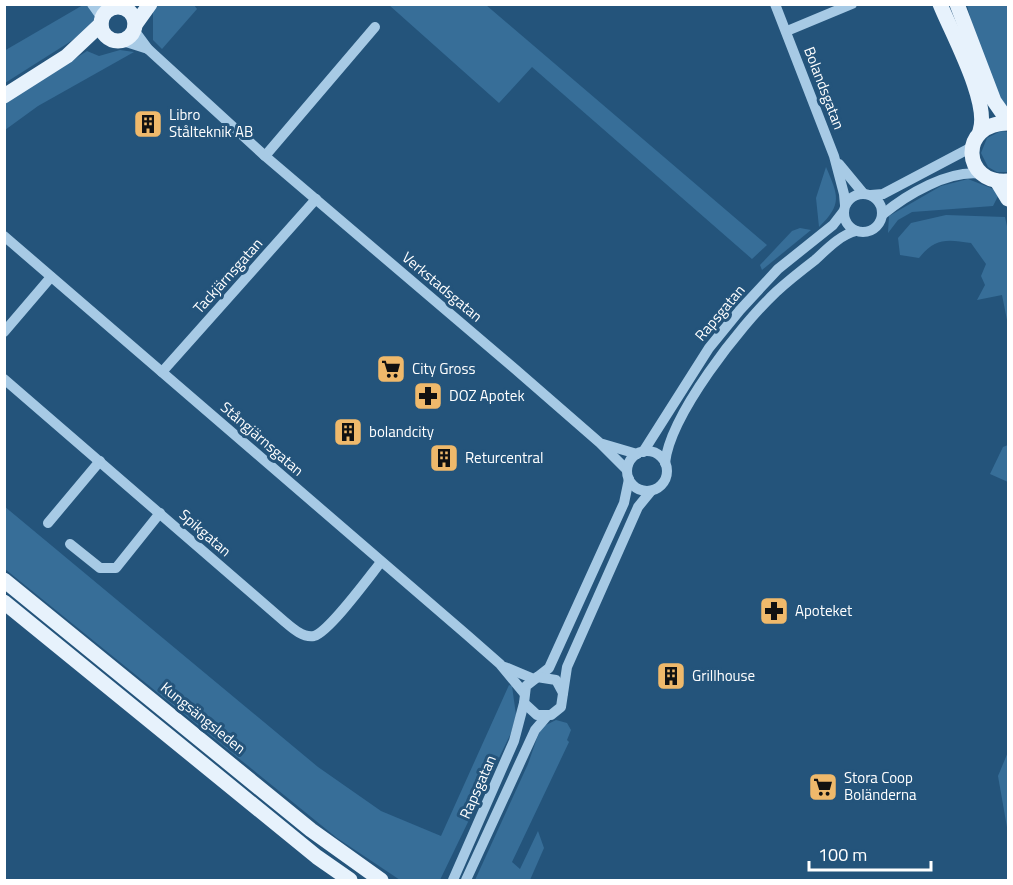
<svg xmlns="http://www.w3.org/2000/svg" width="1013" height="885" font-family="'Titillium Web',sans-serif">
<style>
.green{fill:#376e98}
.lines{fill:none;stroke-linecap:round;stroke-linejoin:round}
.minor{stroke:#a7cae5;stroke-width:10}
.major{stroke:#e7f2fc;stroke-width:15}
.labels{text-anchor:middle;stroke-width:6;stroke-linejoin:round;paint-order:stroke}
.street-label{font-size:15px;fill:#fff;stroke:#24547b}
.poi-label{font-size:15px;fill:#fff;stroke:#24547b;text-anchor:start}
</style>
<rect width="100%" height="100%" fill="#24547b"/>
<g class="green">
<path d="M 158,4 L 194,5 L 197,9 L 162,49 L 153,40 L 153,9 Z"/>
<path d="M 83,5 L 103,5 L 87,31 L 5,83 L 4,51 Z"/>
<path d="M 389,5 L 486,5 L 767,245 L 752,259 L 532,67 L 499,103 Z"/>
<path d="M 967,5 L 1008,5 L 1008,115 L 983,68 Z"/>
<path d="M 120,50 L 134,52 L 38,106 L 5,130 L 5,103 L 87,51 L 99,56 Z"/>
<path d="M 1001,131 L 1008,132 L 1008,172 L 997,172 L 988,167 L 981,153 L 987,138 Z"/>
<path d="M 826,167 C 838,195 843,204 819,227 L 816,198 Z"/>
<path d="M 968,179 L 996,190 L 998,196 L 993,206 L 912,212 L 898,220 L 888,233 L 889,216 L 941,186 Z"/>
<path d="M 946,215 L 1005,217 L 1008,231 L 1008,325 L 1002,295 L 977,300 L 985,285 L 981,276 L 986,264 L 971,243 C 946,239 935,238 919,258 L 900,255 L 898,238 L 911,223 Z"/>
<path d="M 800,228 L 811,230 L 762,270 L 760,265 L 792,231 Z"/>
<path d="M 1008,445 L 1008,482 L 990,474 L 1003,447 Z"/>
<path d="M 4,506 L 318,767 L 381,811 L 441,836 L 509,685 L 512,686 L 516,715 L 511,733 L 440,880 L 400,880 L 337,838 L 5,569 Z"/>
<path d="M 556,720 L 567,723 L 571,730 L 567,740 L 569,742 L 512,862 L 520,869 L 538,831 L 544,848 L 530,880 L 475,880 L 528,764 L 537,738 L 542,727 Z"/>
<path d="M 1008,752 L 1008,833 L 998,776 Z"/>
</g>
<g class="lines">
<g class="minor">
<path d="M 92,4 L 102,18"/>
<path d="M 102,4 L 110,9"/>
<path d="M 775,4 L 834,156 L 844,194 L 845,205"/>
<path d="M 134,30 L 148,49 L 265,156 L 515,369 L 600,443 L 627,470"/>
<path d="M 787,31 L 852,4"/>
<path d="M 123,41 L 148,49"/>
<path d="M 265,156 L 375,27"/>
<path d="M 839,164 L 863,193"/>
<circle cx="863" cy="213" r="19"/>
<path d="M 871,195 L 883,194 L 972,147"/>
<path d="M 882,215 C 906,195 949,169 982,174"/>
<path d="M 4,236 L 467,635 L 500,664 L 524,693"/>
<path d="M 4,332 L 51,277"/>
<path d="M 162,372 L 316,199"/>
<path d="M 4,379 L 285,622 C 292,628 303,638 314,636 C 329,632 369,577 381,562"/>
<path d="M 603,444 L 637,454"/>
<circle cx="647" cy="471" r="20"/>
<path d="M 643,452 L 709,348 L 740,310 L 778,269 L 833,225 L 843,212"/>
<path d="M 665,463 C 670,415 740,326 776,292 C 788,281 802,270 815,260 C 827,249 840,235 856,231"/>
<path d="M 629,479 L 624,503 L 549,668 L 526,686 L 524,703 L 537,715 L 551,715 L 561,707 L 567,667 L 638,507 L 651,491"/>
<path d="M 48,523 L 100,461"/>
<path d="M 70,544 L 100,568 L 116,568 L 160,513"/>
<path d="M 505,667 L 534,679"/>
<path d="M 537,677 L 556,680 L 563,693"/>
<path d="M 453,880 L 514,741 L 524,703"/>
<path d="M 466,880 L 535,730 L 547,716"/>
</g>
<g class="major">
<path d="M 940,4 C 952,34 990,102 980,131"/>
<path d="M 957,4 L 994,101 L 1008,121"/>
<circle cx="118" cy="24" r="17"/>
<path d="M 135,25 L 150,4"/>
<path d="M 4,96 L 67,56 L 101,24"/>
<path d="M 1008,123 C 958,123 962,185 1008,181"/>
<path d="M 997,181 L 1008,199"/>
<path d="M 4,580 L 311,830 L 381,880"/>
<path d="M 4,602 L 317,857 L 350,880"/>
</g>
</g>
<defs>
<g id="building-square" transform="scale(1.5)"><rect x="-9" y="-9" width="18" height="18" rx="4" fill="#efb96b" stroke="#24547b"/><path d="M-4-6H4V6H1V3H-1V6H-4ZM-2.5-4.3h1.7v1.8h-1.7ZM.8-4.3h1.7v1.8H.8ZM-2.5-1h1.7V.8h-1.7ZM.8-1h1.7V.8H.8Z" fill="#111"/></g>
<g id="supermarket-square" transform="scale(1.5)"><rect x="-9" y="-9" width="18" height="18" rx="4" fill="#efb96b" stroke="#24547b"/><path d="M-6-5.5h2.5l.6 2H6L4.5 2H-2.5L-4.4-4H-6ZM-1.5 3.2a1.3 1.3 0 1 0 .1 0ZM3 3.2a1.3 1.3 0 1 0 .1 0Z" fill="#111"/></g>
<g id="pharmacy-square" transform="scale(1.5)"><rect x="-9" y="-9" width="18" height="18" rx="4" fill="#efb96b" stroke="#24547b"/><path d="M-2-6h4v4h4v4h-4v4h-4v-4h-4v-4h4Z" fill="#111"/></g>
</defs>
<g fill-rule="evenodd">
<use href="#building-square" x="148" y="124"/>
<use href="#supermarket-square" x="391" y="369"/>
<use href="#pharmacy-square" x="428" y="396"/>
<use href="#building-square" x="348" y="432"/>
<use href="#building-square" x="444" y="458"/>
<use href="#pharmacy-square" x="774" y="611"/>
<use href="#building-square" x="671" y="676"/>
<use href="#supermarket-square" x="823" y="787"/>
</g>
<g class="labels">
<g class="street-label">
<text transform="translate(824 88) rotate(69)" y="5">Bolandsgatan</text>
<text transform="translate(228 276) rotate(-48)" y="5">Tackjärnsgatan</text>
<text transform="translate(442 287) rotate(40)" y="5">Verkstadsgatan</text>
<text transform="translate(720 313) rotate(-50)" y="5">Rapsgatan</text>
<text transform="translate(262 439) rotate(41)" y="5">Stångjärnsgatan</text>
<text transform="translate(205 533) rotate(41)" y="5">Spikgatan</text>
<text transform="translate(203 718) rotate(39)" y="5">Kungsängsleden</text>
<text transform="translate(478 787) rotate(-66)" y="5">Rapsgatan</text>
</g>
<g class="poi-label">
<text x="169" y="120">Libro<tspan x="169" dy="17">Stålteknik AB</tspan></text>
<text x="412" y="374">City Gross</text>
<text x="449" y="401">DOZ Apotek</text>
<text x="369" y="437">bolandcity</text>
<text x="465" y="463">Returcentral</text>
<text x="795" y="616">Apoteket</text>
<text x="692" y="681">Grillhouse</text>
<text x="844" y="783">Stora Coop<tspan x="844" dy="17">Boländerna</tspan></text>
</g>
</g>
<rect width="1013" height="885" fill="none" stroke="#ffffff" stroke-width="12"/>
<path d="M809 861v9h122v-9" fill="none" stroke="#ffffff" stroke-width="3"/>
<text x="818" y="861" font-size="18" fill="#ffffff" stroke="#24547b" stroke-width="4.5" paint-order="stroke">100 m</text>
</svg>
